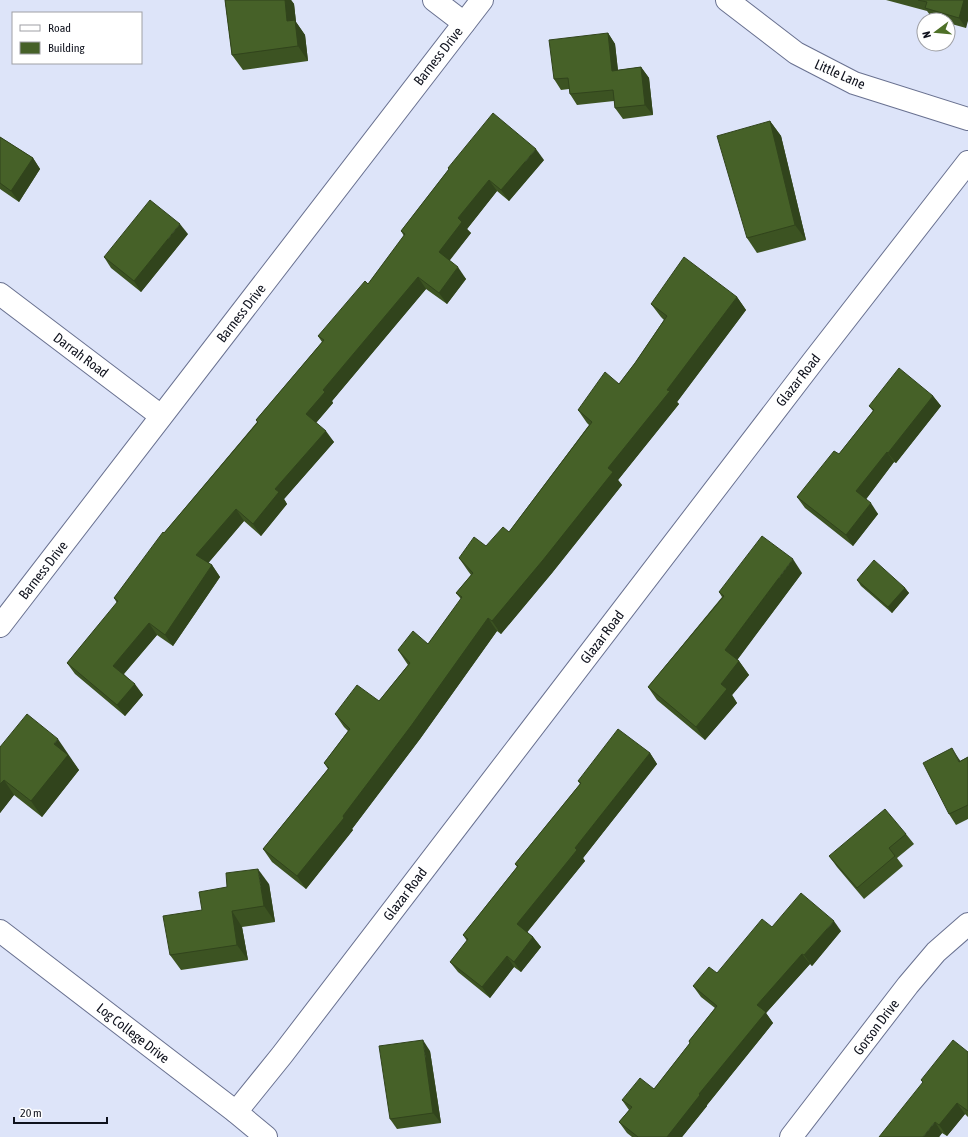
<svg xmlns="http://www.w3.org/2000/svg" width="968" height="1137" font-family="'Asap Condensed',sans-serif">
<style>
.lines{fill:none;stroke-linecap:round;stroke-linejoin:round}
.minor-casing{stroke:#697190;stroke-width:24}
.minor{stroke:#fff;stroke-width:22}
.wall{fill:#3c5322}
.shaded-wall{fill:#31441c}
.building{fill:#466128;stroke:#31441c}
.labels{text-anchor:middle;stroke-width:4;stroke-linejoin:round;paint-order:stroke}
.street-label{font-size:14px;fill:#0f121d;stroke:#fff}
</style>
<rect width="100%" height="100%" fill="#dde4f9"/>
<g class="lines">
<g class="minor-casing">
<g id="minor">
<path d="M 434,0 L 464,23"/>
<path d="M 727,0 L 796,53 L 854,83 L 968,119"/>
<path d="M 0,294 L 161,416"/>
<path d="M 0,626 L 482,0"/>
<path d="M 0,931 L 236,1112 L 266,1137"/>
<path d="M 236,1112 L 282,1055 L 814,360 L 968,162"/>
<path d="M 791,1137 L 908,985 L 936,952 L 968,924"/>
</g>
</g>
<use href="#minor" class="minor"/>
</g>
<g class="wall">
<path d="M 225,0 L 291,0 L 294,4 L 296,22 L 305,35 L 308,61 L 243,70 L 232,55 Z"/>
<path d="M 886,0 L 968,0 L 966,28 L 948,23 L 948,20 L 937,20 L 933,19 L 927,11 Z"/>
<path d="M 608,33 L 615,44 L 618,70 L 641,67 L 649,78 L 653,115 L 623,119 L 615,108 L 614,101 L 577,105 L 570,94 L 569,89 L 561,90 L 554,79 Z"/>
<path d="M 770,121 L 781,136 L 806,240 L 757,253 L 747,238 Z"/>
<path d="M 0,137 L 33,158 L 40,169 L 19,202 L 0,189 Z"/>
<path d="M 544,160 L 509,201 L 497,191 L 467,229 L 471,233 L 449,260 L 466,279 L 447,304 L 426,289 L 332,401 L 333,403 L 316,423 L 334,442 L 284,499 L 287,504 L 261,536 L 244,521 L 208,563 L 212,565 L 220,577 L 173,646 L 157,635 L 124,674 L 143,695 L 125,716 L 75,674 L 67,663 L 117,603 L 114,598 L 164,533 L 257,422 L 256,420 L 322,342 L 318,336 L 368,284 L 404,236 L 401,231 L 449,169 Z"/>
<path d="M 188,234 L 141,292 L 111,268 L 104,257 Z"/>
<path d="M 737,297 L 746,310 L 677,402 L 679,404 L 618,480 L 622,485 L 552,573 L 501,634 L 497,631 L 420,739 L 352,829 L 353,830 L 306,889 L 272,862 L 263,849 L 328,769 L 324,763 L 348,731 L 344,727 L 335,714 L 379,701 L 408,665 L 398,650 L 428,644 L 461,599 L 456,593 L 471,575 L 468,571 L 459,558 L 486,546 L 509,532 L 589,425 L 587,423 L 578,410 L 619,384 L 635,363 L 664,320 L 661,317 L 651,304 Z"/>
<path d="M 933,396 L 941,406 L 896,463 L 894,462 L 866,499 L 878,514 L 853,546 L 805,508 L 797,497 L 839,454 L 873,411 L 869,406 Z"/>
<path d="M 802,573 L 737,660 L 739,661 L 749,675 L 732,695 L 737,703 L 705,740 L 657,700 L 648,687 L 722,597 L 719,592 Z"/>
<path d="M 857,580 L 905,588 L 909,593 L 892,613 L 861,586 Z"/>
<path d="M 0,747 L 69,755 L 68,755 L 79,770 L 42,817 L 14,795 L 0,813 Z"/>
<path d="M 650,753 L 657,764 L 583,858 L 585,861 L 527,932 L 533,937 L 541,947 L 521,972 L 514,967 L 490,998 L 458,972 L 450,962 L 467,941 L 463,935 L 517,867 L 515,864 L 580,784 L 578,781 Z"/>
<path d="M 968,757 L 968,819 L 956,825 L 949,814 L 959,759 L 960,761 Z"/>
<path d="M 906,834 L 914,844 L 897,858 L 903,866 L 864,899 L 837,867 L 829,856 Z"/>
<path d="M 269,884 L 275,922 L 242,927 L 248,960 L 181,970 L 170,955 L 202,910 Z"/>
<path d="M 772,927 L 841,931 L 812,966 L 810,964 L 766,1013 L 773,1023 L 707,1105 L 707,1106 L 682,1137 L 632,1137 L 627,1133 L 619,1122 L 629,1110 L 622,1100 L 654,1089 L 690,1043 L 689,1041 L 715,1008 L 701,997 L 693,986 L 717,973 Z"/>
<path d="M 430,1051 L 441,1123 L 397,1129 L 390,1119 Z"/>
<path d="M 968,1052 L 968,1117 L 965,1114 L 947,1136 L 942,1133 L 939,1137 L 923,1083 L 921,1080 Z"/>
</g>
<g class="shaded-wall">
<path d="M 285,0 L 291,0 L 294,4 L 296,22 L 305,35 L 308,61 L 298,46 L 287,21 Z"/>
<path d="M 964,0 L 968,0 L 968,21 L 966,28 L 959,18 Z"/>
<path d="M 608,33 L 615,44 L 619,81 L 612,71 Z"/>
<path d="M 641,67 L 649,78 L 653,115 L 645,105 Z"/>
<path d="M 770,121 L 781,136 L 806,240 L 795,225 Z"/>
<path d="M 536,149 L 544,160 L 509,201 L 501,190 Z"/>
<path d="M 33,158 L 40,169 L 19,202 L 11,191 Z"/>
<path d="M 489,180 L 497,191 L 467,229 L 471,233 L 447,264 L 439,252 L 458,218 Z"/>
<path d="M 180,224 L 188,234 L 141,292 L 134,281 Z"/>
<path d="M 458,267 L 466,279 L 447,304 L 439,293 Z"/>
<path d="M 418,277 L 426,289 L 332,401 L 333,403 L 314,425 L 306,414 L 323,390 Z"/>
<path d="M 737,297 L 746,310 L 677,402 L 679,404 L 618,480 L 622,485 L 552,573 L 501,634 L 492,621 L 608,468 Z"/>
<path d="M 933,396 L 941,406 L 896,463 L 888,453 Z"/>
<path d="M 326,431 L 334,442 L 284,499 L 287,504 L 261,536 L 253,524 L 275,489 Z"/>
<path d="M 887,452 L 894,462 L 864,502 L 856,491 Z"/>
<path d="M 871,503 L 878,514 L 853,546 L 846,535 Z"/>
<path d="M 236,509 L 244,521 L 205,567 L 196,555 Z"/>
<path d="M 793,559 L 802,573 L 735,663 L 725,650 Z"/>
<path d="M 212,565 L 220,577 L 173,646 L 165,635 Z"/>
<path d="M 905,588 L 909,593 L 892,613 L 888,607 Z"/>
<path d="M 488,618 L 497,631 L 420,739 L 352,829 L 353,830 L 306,889 L 297,876 L 343,816 Z"/>
<path d="M 149,623 L 157,635 L 121,677 L 113,666 Z"/>
<path d="M 739,661 L 749,675 L 732,695 L 737,703 L 705,740 L 696,727 L 721,684 Z"/>
<path d="M 135,684 L 143,695 L 125,716 L 117,705 Z"/>
<path d="M 58,739 L 79,770 L 42,817 L 31,801 L 54,744 Z"/>
<path d="M 952,748 L 959,759 L 966,773 L 959,762 Z"/>
<path d="M 650,753 L 657,764 L 583,858 L 585,861 L 525,935 L 517,924 L 575,848 Z"/>
<path d="M 4,780 L 14,795 L 0,813 L 0,784 Z"/>
<path d="M 258,869 L 269,884 L 275,922 L 264,906 Z"/>
<path d="M 232,911 L 242,927 L 248,960 L 237,945 Z"/>
<path d="M 834,921 L 841,931 L 812,966 L 804,955 Z"/>
<path d="M 533,937 L 541,947 L 521,972 L 514,962 Z"/>
<path d="M 802,954 L 810,964 L 766,1013 L 773,1023 L 707,1105 L 707,1106 L 682,1137 L 667,1137 L 699,1094 L 757,1005 Z"/>
<path d="M 507,956 L 514,967 L 490,998 L 482,987 Z"/>
<path d="M 423,1040 L 430,1051 L 441,1123 L 433,1113 Z"/>
<path d="M 957,1103 L 965,1114 L 947,1136 L 939,1125 Z"/>
<path d="M 935,1122 L 942,1133 L 939,1137 L 923,1137 Z"/>
</g>
<g class="building">
<path d="M 225,0 L 285,0 L 287,21 L 295,20 L 298,46 L 232,55 Z"/>
<path d="M 918,0 L 964,0 L 959,18 L 925,8 L 927,2 Z"/>
<path d="M 608,33 L 612,71 L 641,67 L 645,105 L 615,108 L 613,90 L 570,94 L 568,78 L 554,79 L 549,40 Z"/>
<path d="M 493,113 L 536,149 L 501,190 L 489,180 L 458,218 L 462,222 L 439,252 L 458,267 L 439,293 L 418,277 L 323,390 L 325,392 L 306,414 L 326,431 L 275,489 L 279,492 L 253,524 L 236,509 L 196,555 L 212,565 L 165,635 L 149,623 L 113,666 L 135,684 L 117,705 L 67,663 L 118,601 L 114,598 L 163,532 L 164,533 L 258,422 L 256,420 L 324,340 L 318,336 L 365,281 L 368,284 L 405,234 L 401,231 L 449,169 L 448,168 Z"/>
<path d="M 770,121 L 795,225 L 747,238 L 717,136 Z"/>
<path d="M 0,137 L 33,158 L 11,191 L 0,183 Z"/>
<path d="M 150,200 L 180,224 L 134,281 L 104,257 Z"/>
<path d="M 684,257 L 737,297 L 667,390 L 670,391 L 608,468 L 613,472 L 543,560 L 492,621 L 488,618 L 411,726 L 343,816 L 344,818 L 297,876 L 263,849 L 329,768 L 324,763 L 350,729 L 335,714 L 357,685 L 379,701 L 410,663 L 398,650 L 413,631 L 428,644 L 462,597 L 456,593 L 473,573 L 459,558 L 474,537 L 486,546 L 503,527 L 509,532 L 592,422 L 578,410 L 605,372 L 619,384 L 635,363 L 667,316 L 651,304 Z"/>
<path d="M 899,368 L 933,396 L 888,453 L 887,452 L 856,491 L 871,503 L 846,535 L 797,497 L 834,451 L 839,454 L 874,410 L 869,406 Z"/>
<path d="M 762,536 L 793,559 L 725,650 L 739,661 L 721,684 L 727,689 L 696,727 L 648,687 L 724,596 L 719,592 Z"/>
<path d="M 874,560 L 905,588 L 888,607 L 857,580 Z"/>
<path d="M 27,714 L 58,739 L 54,744 L 68,755 L 31,801 L 4,780 L 0,784 L 0,747 Z"/>
<path d="M 618,729 L 650,753 L 575,848 L 577,850 L 517,924 L 533,937 L 514,962 L 507,956 L 482,987 L 450,962 L 468,939 L 463,935 L 518,866 L 515,864 L 581,783 L 578,781 Z"/>
<path d="M 952,748 L 959,762 L 968,757 L 968,805 L 949,814 L 923,763 Z"/>
<path d="M 885,809 L 906,834 L 889,848 L 895,856 L 857,888 L 829,856 Z"/>
<path d="M 258,869 L 264,906 L 232,911 L 237,945 L 170,955 L 163,916 L 202,910 L 199,892 L 227,887 L 226,873 Z"/>
<path d="M 801,893 L 834,921 L 804,955 L 802,954 L 757,1005 L 766,1012 L 699,1094 L 700,1095 L 667,1137 L 638,1137 L 619,1122 L 632,1107 L 622,1100 L 640,1078 L 654,1089 L 690,1043 L 689,1041 L 717,1006 L 693,986 L 709,967 L 717,973 L 762,919 L 772,927 Z"/>
<path d="M 423,1040 L 433,1113 L 390,1119 L 379,1046 Z"/>
<path d="M 953,1040 L 968,1052 L 968,1111 L 957,1103 L 939,1125 L 935,1122 L 923,1137 L 879,1137 L 923,1082 L 921,1080 Z"/>
</g>
<g class="labels">
<g class="street-label">
<text transform="translate(438 56) rotate(-52)" y="5">Barness Drive</text>
<text transform="translate(840 74) rotate(24)" y="5">Little Lane</text>
<text transform="translate(241 313) rotate(-52)" y="5">Barness Drive</text>
<text transform="translate(81 355) rotate(37)" y="5">Darrah Road</text>
<text transform="translate(798 380) rotate(-52)" y="5">Glazar Road</text>
<text transform="translate(43 570) rotate(-52)" y="5">Barness Drive</text>
<text transform="translate(602 637) rotate(-53)" y="5">Glazar Road</text>
<text transform="translate(405 894) rotate(-53)" y="5">Glazar Road</text>
<text transform="translate(876 1027) rotate(-53)" y="5">Gorson Drive</text>
<text transform="translate(133 1033) rotate(38)" y="5">Log College Drive</text>
</g>
</g>
<rect x="12" y="12" width="130" height="52" fill="#ffffff" stroke="#9fa0a5"/>
<rect x="20" y="25" width="20" height="6" fill="#ffffff" stroke="#9fa0a5"/>
<text x="48" y="32" font-size="12" fill="#0f121d">Road</text>
<rect x="20" y="42" width="20" height="12" fill="#466128" stroke="#9fa0a5"/>
<text x="48" y="52" font-size="12" fill="#0f121d">Building</text>
<g transform="translate(936 32) rotate(254)"><circle r="19" fill="#ffffff" stroke="#9fa0a5"/>
<path d="M0-3L7 15L0 10L-7 15Z" fill="#4e7027"/>
<text y="-6" font-size="11" font-weight="bold" text-anchor="middle" fill="#0f121d">N</text>
</g>
<path d="M14 1117v6h93v-6" fill="none" stroke="#0f121d" stroke-width="2"/>
<text x="20" y="1117" font-size="12" fill="#0f121d" stroke="#ffffff" stroke-width="3" paint-order="stroke">20 m</text>
</svg>
